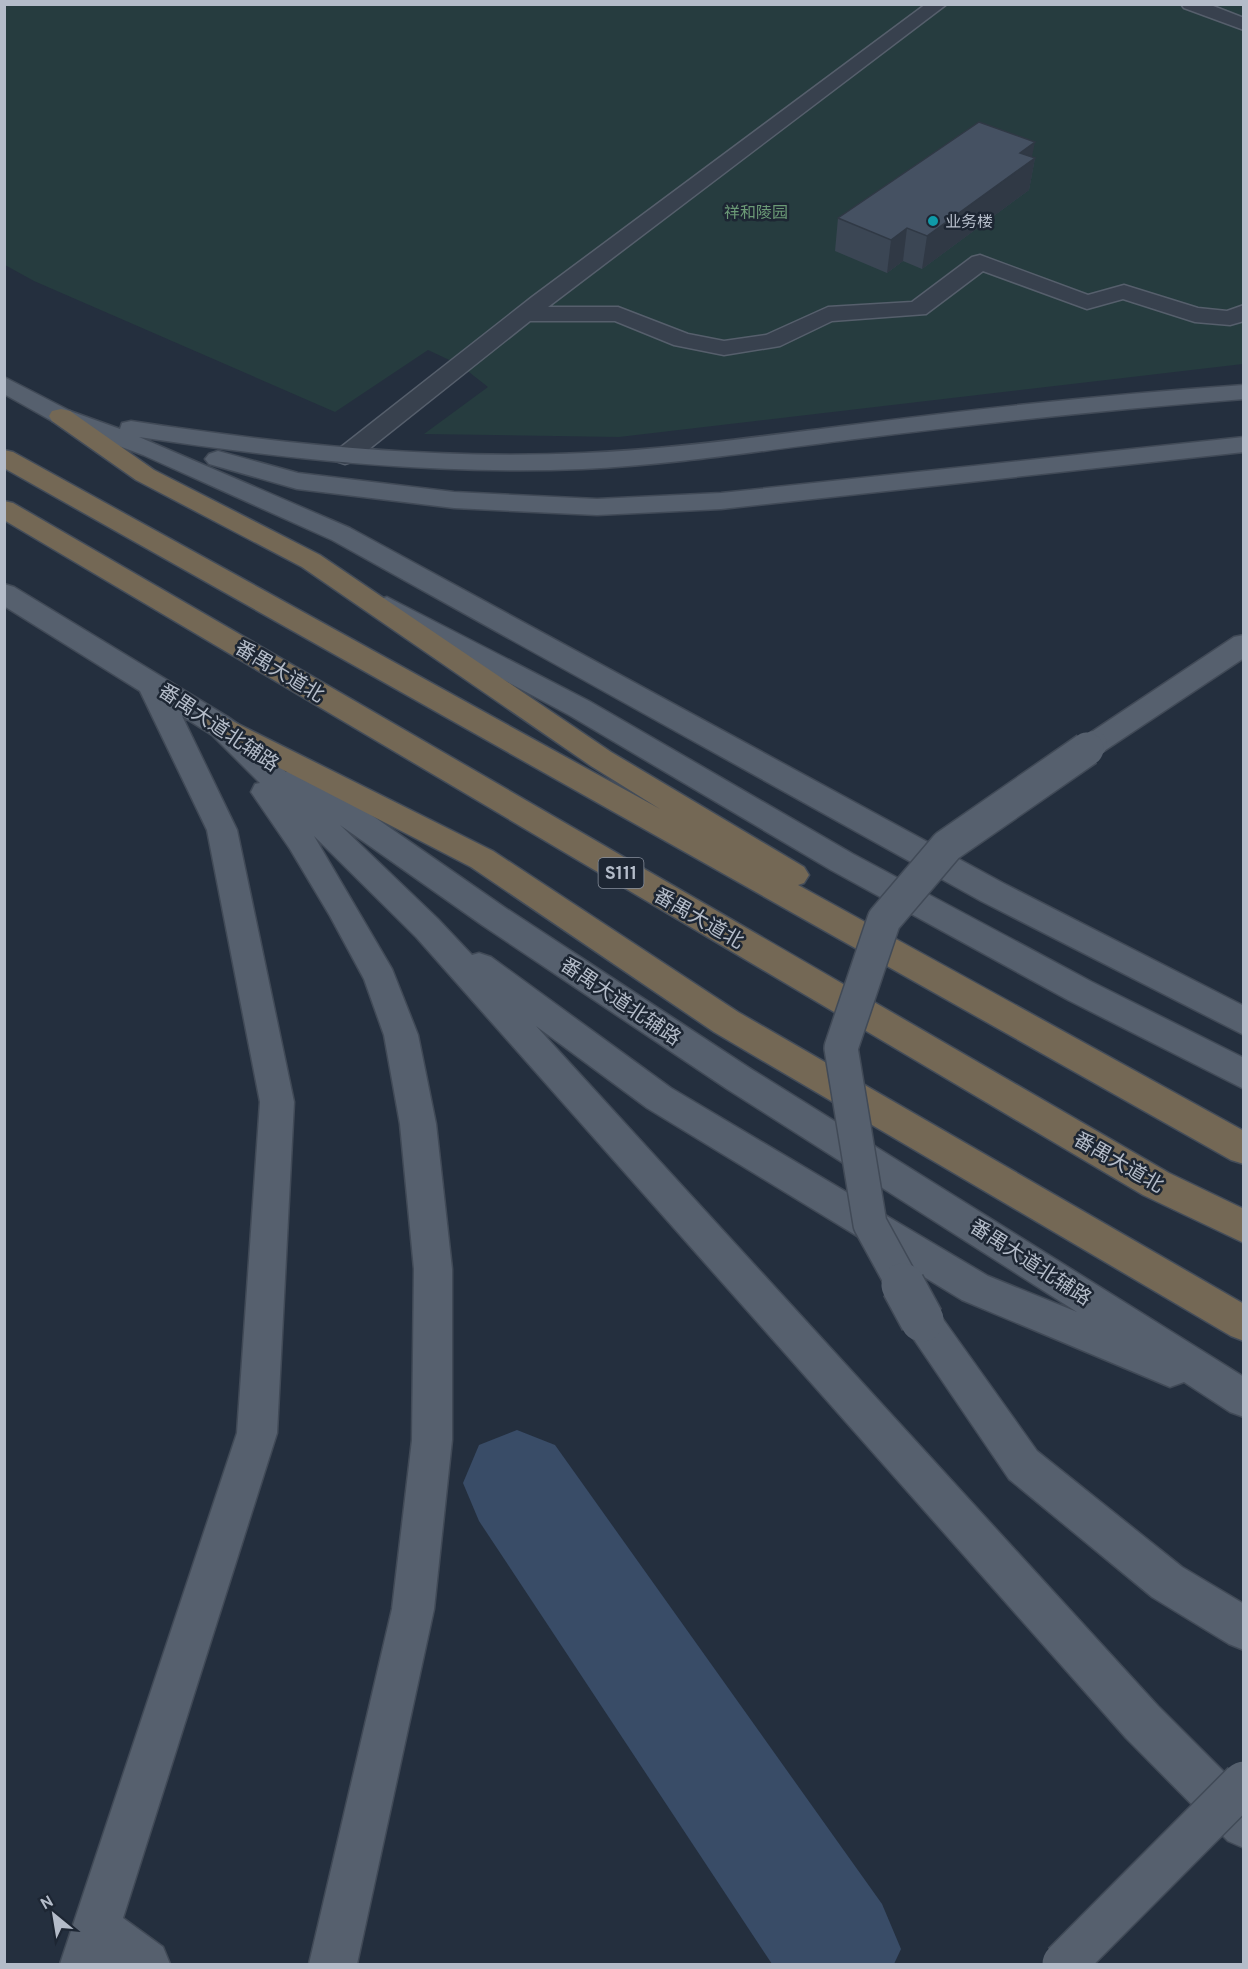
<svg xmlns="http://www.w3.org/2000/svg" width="1248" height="1969" font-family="Overpass,'Noto Sans SC',sans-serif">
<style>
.green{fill:#263c3f}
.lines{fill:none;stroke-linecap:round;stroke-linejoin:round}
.river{fill:#394c67;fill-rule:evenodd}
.minor-casing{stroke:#565f6c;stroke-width:3}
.major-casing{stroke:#414a57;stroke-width:3}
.highway-casing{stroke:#434c59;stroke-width:3}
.minor{fill:#38414e;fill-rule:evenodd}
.major{fill:#56606e;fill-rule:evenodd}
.highway{fill:#746855;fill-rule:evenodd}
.major-bridge-far2-casing{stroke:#414a57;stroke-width:28;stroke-linecap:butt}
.major-bridge-far1-casing{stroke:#414a57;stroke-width:36;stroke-linecap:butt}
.major-bridge-casing{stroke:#414a57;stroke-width:46;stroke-linecap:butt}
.major-bridge-far2{stroke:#56606e;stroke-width:26}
.major-bridge-far1{stroke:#56606e;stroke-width:33}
.major-bridge{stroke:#56606e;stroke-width:43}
.wall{fill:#3b4654}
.shaded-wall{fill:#303945}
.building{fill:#455162;stroke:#303945;stroke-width:1.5}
.culture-dot{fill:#0f9aa8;stroke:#1d2633;stroke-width:2}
.labels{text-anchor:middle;stroke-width:5;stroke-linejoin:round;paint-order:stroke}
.far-park-label{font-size:16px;fill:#6b9a76;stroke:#1d2633}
.far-poi-label{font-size:16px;fill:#b4bcc9;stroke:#1d2633;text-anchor:start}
.shield{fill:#1d2633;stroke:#878f9c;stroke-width:1.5}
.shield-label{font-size:18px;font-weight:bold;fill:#b4bcc9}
.street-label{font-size:20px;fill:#b4bcc9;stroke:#1d2633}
</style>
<rect width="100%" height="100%" fill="#242f3e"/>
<path class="green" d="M 5,5 L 1243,5 L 1243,364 L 619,437 L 424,434 L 488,387 L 460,365 L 428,350 L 335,412 L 34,281 L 5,265 Z"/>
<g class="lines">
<path class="river" d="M 517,1430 L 555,1445 L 882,1904 L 901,1949 L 894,1964 L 772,1964 L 479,1521 L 463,1483 L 479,1445 Z"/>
<g class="minor-casing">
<g id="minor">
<path d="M 926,4 L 947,4 L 548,307 L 618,307 L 688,334 L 724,341 L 766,335 L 828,307 L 912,302 L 972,257 L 980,255 L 1088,295 L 1124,285 L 1198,308 L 1227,311 L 1244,305 L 1244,321 L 1230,325 L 1195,322 L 1123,299 L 1087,309 L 983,271 L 926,314 L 832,321 L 780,346 L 724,355 L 674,345 L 615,321 L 530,321 L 354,461 L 345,464 L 336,461 L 333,456 L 336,451 L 532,297 Z"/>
<path d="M 1181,4 L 1208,4 L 1244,18 L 1244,30 L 1184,8 Z"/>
</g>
</g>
<g class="major-casing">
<g id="major">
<path d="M 4,377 L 70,411 L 120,429 L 122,423 L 131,421 C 281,444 432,460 584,453 C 674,449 763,436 852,425 C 982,408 1113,394 1244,385 L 1244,399 C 1114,409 984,423 855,439 C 765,450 674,465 583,469 C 434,475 286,459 139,437 L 350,528 L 1003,883 L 1244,1006 L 1244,1035 L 981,901 L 332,540 L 143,455 L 52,421 L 4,394 Z"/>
<path d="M 1244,437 L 1244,452 L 721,509 L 597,515 L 454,508 L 297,489 L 209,464 L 205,459 L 209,454 L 218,451 L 298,473 L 454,492 L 597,499 L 721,493 Z"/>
<path d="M 4,584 L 14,587 L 228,717 L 245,729 L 249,737 L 286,772 L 297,768 L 308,771 L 504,907 L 751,1069 L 1244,1377 L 1244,1417 L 1230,1412 L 1184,1382 L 1170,1387 L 962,1300 L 647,1108 L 536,1026 L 1158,1706 L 1244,1792 L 1244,1848 L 1228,1841 L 1126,1738 L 416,937 L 314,836 L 392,969 L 418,1035 L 436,1124 L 452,1269 L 452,1440 L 434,1609 L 357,1964 L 309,1964 L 392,1609 L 412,1440 L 414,1269 L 400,1124 L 384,1035 L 364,979 L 330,916 L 290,849 L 251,792 L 255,784 L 260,783 L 212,735 L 182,716 L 237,830 L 294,1102 L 277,1433 L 123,1918 L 163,1947 L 170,1964 L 60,1964 L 237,1433 L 260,1102 L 207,830 L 140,691 L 4,606 ZM 340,825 L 482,925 L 727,1089 L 1077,1312 L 988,1276 L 671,1088 L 491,957 L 479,953 L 472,955 L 438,919 Z"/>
<path d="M 387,597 L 589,701 L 853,854 L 1092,982 L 1244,1058 L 1244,1089 L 1068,1000 L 831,870 L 569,715 L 377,612 L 373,606 L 377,600 Z"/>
<path d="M 1244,635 L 1244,658 L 1104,751 L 1094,754 L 1084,751 L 1079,744 L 1084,737 L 1234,637 Z"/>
<path d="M 922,1302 L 935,1308 L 1037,1451 L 1182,1567 L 1244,1604 L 1244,1650 L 1229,1644 L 1152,1597 L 1009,1479 L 909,1332 L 903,1320 L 909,1308 Z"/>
</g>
</g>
<g class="highway-casing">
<g id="highway">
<path d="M 61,409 L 70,411 L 154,470 L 320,555 L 611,752 L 804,867 L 809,875 L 804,883 L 798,885 L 1244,1131 L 1244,1164 L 1231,1160 L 4,468 L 4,450 L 13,452 L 660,809 L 591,766 L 302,567 L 136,480 L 52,421 L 49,416 L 52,411 Z"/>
<path d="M 4,501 L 13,503 L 1169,1173 L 1244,1209 L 1244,1243 L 1143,1195 L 4,520 Z"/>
<path d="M 218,714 L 493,851 L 738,1012 L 1244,1304 L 1244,1341 L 1231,1336 L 714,1032 L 471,867 L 208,731 L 203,724 L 208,717 Z"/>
</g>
</g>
<use href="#minor" class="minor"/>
<use href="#major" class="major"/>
<use href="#highway" class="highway"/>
<g class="major-bridge-far2-casing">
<path id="major-bridge-far2" d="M 1085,750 L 1094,744"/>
</g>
<g class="major-bridge-far1-casing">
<path id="major-bridge-far1" d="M 904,1286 L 870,1224 L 841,1048 L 884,920 L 947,846 L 1087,749"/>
</g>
<g class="major-bridge-casing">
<g id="major-bridge">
<path d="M 903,1285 L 922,1320"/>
<path d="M 1064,1964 L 1244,1783"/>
</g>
</g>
<use href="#major-bridge-far2" class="major-bridge-far2"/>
<use href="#major-bridge-far1" class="major-bridge-far1"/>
<use href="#major-bridge" class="major-bridge"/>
</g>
<path class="wall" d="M 1035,158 L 1029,190 L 922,269 L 903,261 L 887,273 L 835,251 L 838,218 Z"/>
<g class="shaded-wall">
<path d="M 1035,142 L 1031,161 L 1035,158 L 1029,190 L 922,269 L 927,236 L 1020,153 Z"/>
<path d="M 907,228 L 903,261 L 887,273 L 891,240 Z"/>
</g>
<path class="building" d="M 979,122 L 1035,142 L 1020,153 L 1035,158 L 927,236 L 907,228 L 891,240 L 838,218 Z"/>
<circle class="culture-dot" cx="933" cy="221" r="6"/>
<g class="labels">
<g class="far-park-label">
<text x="756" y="218">祥和陵园</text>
</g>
<g class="far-poi-label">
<text x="945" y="227">业务楼</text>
</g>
<rect class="shield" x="598.5" y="858" width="45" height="30" rx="4.5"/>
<g class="shield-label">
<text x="621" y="879">S111</text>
</g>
<g class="street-label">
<text transform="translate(280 671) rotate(31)" y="7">番禺大道北</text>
<text transform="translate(219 727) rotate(34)" y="7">番禺大道北辅路</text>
<text transform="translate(699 918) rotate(30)" y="7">番禺大道北</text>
<text transform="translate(621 1001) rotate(34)" y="7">番禺大道北辅路</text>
<text transform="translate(1119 1162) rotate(30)" y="7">番禺大道北</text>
<text transform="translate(1031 1262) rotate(33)" y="7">番禺大道北辅路</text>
</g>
</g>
<rect width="1248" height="1969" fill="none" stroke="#b4bcc9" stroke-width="12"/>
<g transform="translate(54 1915) rotate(330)" stroke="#1d2633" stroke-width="4.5" paint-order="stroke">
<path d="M0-4.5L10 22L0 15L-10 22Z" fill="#b4bcc9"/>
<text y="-9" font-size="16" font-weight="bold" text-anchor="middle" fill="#b4bcc9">N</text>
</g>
</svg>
